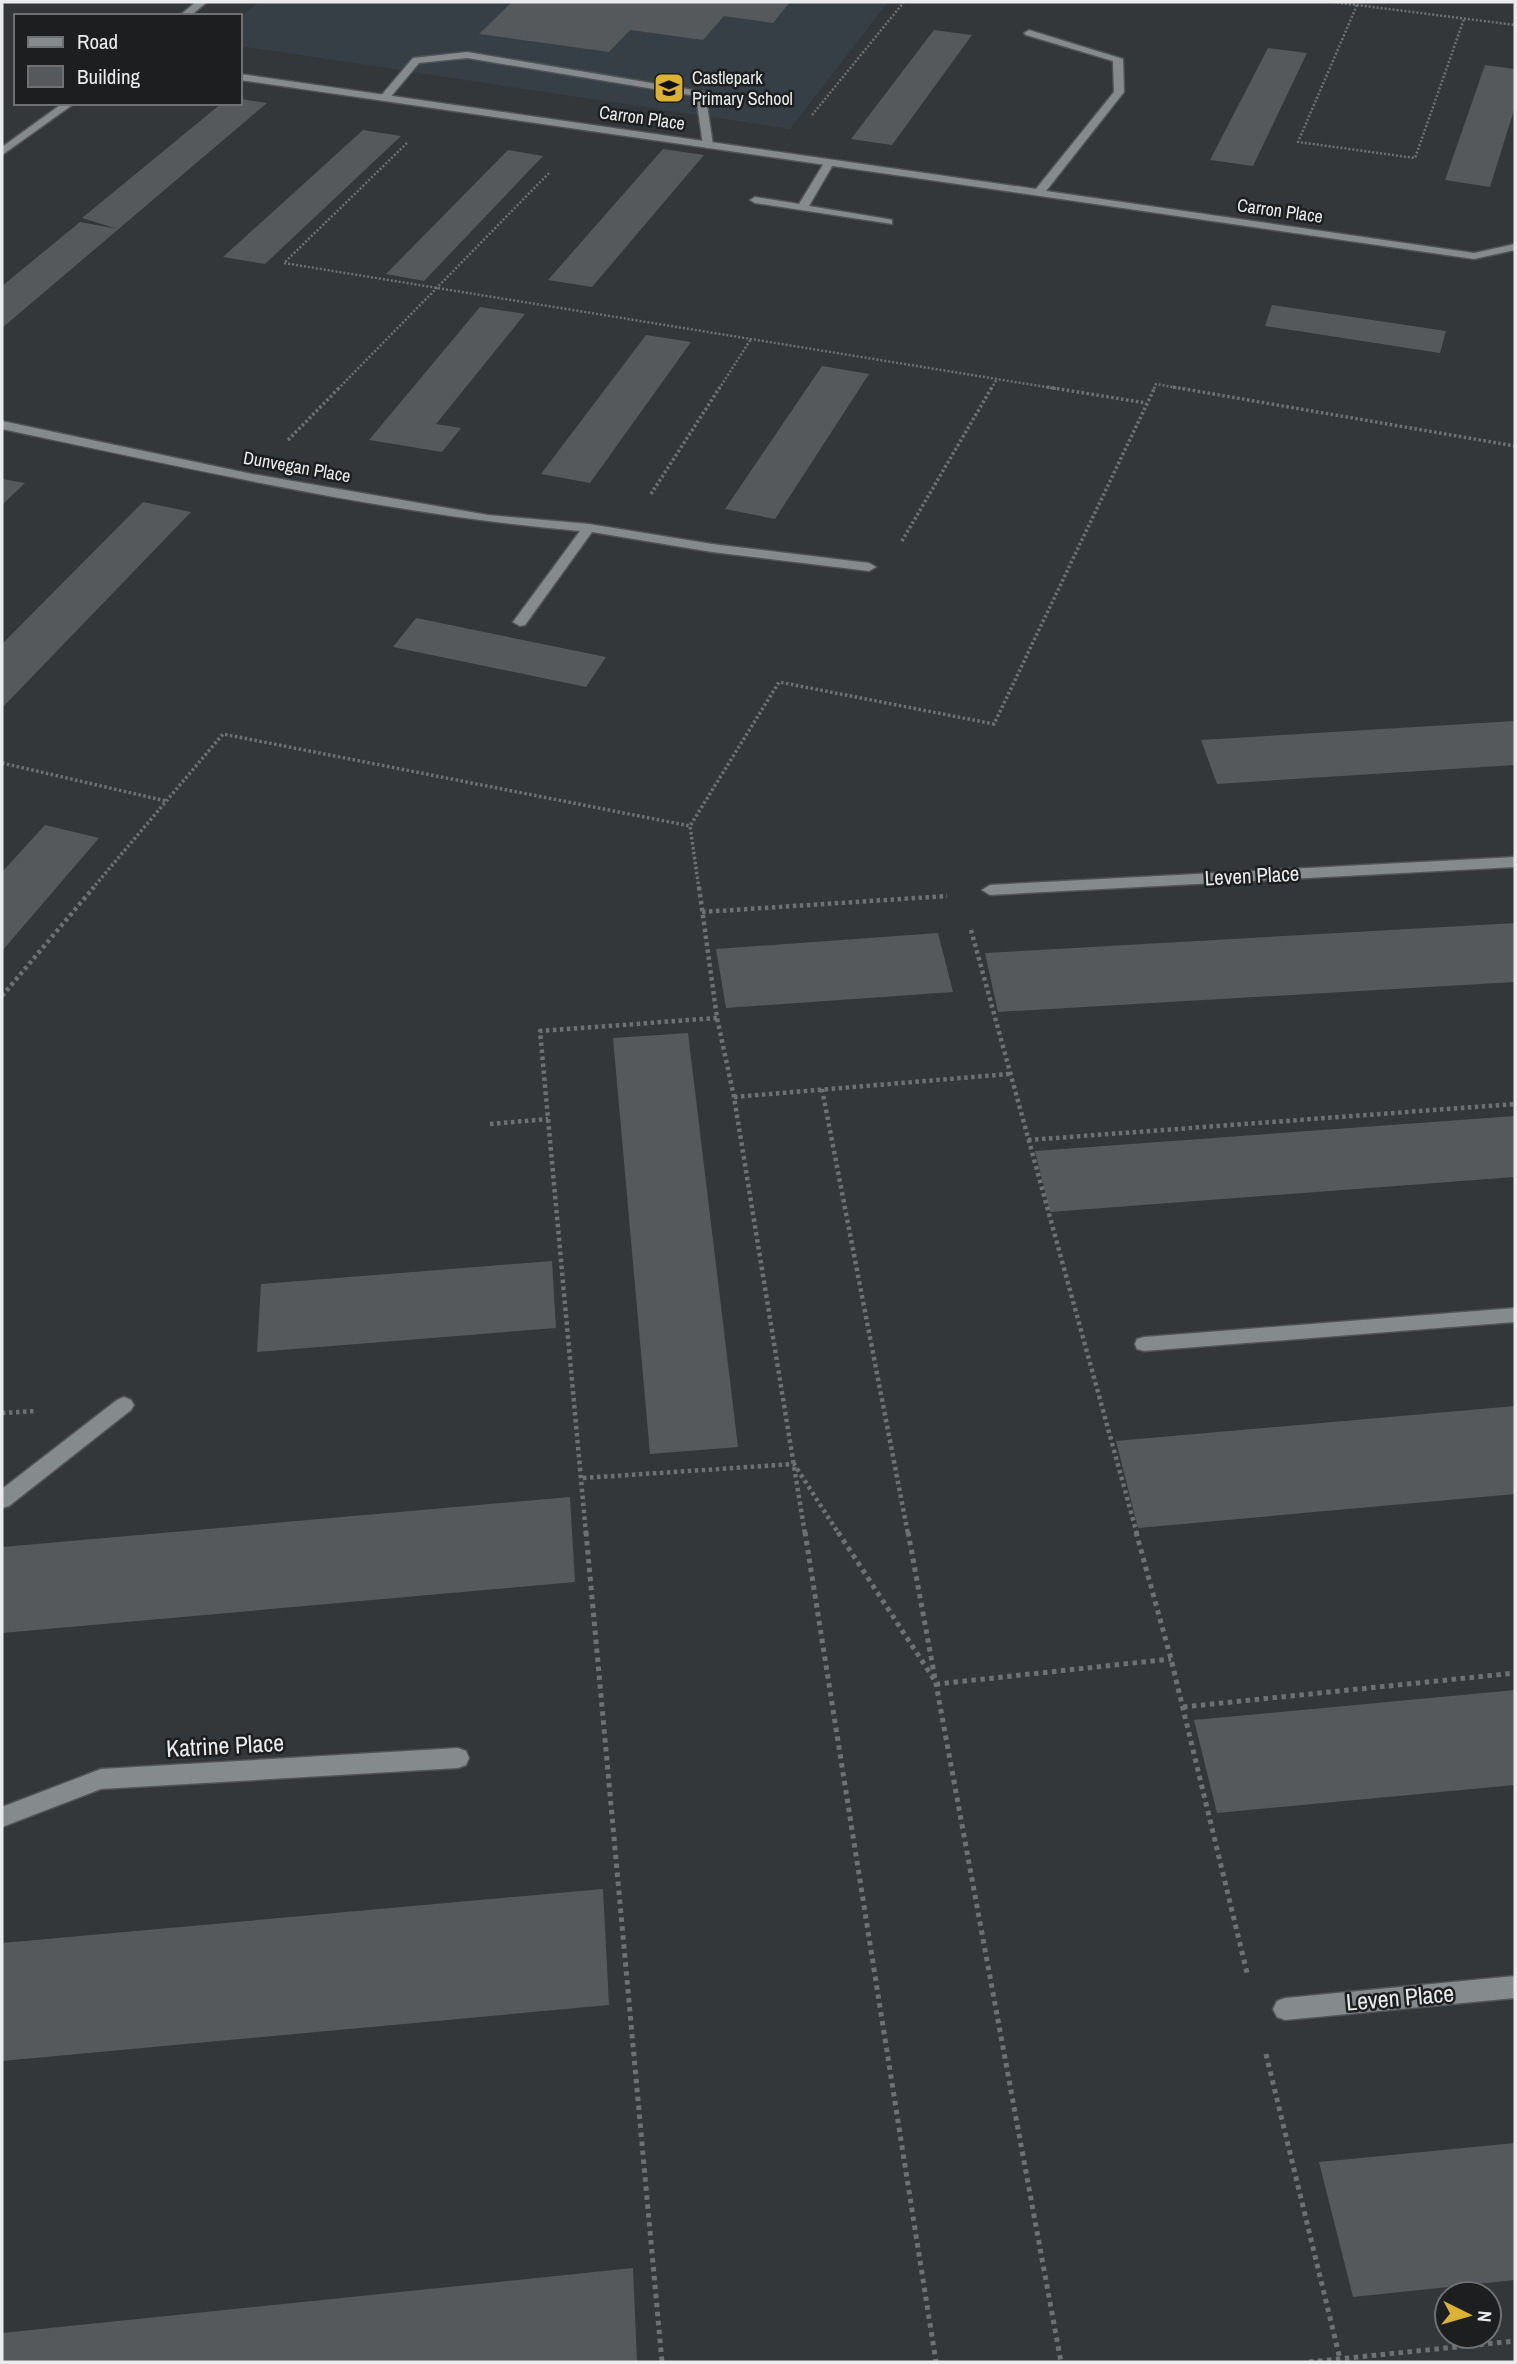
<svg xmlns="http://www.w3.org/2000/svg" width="1517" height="2364" font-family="'Archivo Narrow',sans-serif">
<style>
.built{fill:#363f46}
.building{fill:#55595c}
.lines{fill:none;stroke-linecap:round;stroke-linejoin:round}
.lane-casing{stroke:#515356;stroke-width:3}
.street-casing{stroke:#515356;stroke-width:3}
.path-far3{stroke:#6e7173;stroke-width:2.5;stroke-dasharray:2 2;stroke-linecap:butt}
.path-far2{stroke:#6e7173;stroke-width:3.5;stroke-dasharray:2.5 2.5;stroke-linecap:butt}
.path-far1{stroke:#6e7173;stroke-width:4.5;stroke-dasharray:3.5 3.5;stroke-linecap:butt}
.path{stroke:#6e7173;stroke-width:5;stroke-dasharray:4.5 4.5;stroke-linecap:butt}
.lane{fill:#858a8d;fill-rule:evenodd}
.street{fill:#858a8d;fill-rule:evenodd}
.labels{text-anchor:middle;stroke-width:5;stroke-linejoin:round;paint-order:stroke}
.far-poi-label{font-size:18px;fill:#e9ebed;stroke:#1c1e1f;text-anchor:start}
.far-street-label{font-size:18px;fill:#e9ebed;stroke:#1c1e1f}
.street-label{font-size:21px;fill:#e9ebed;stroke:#1c1e1f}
.near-street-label{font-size:24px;fill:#e9ebed;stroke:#1c1e1f}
</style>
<rect width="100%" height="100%" fill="#333739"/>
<path class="built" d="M 259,2 L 888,2 L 790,129 L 240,46 L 240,17 Z"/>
<g class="building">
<path d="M 512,2 L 790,2 L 773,23 L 724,16 L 703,40 L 630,30 L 609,52 L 479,34 Z"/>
<path d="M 934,30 L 972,35 L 892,145 L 851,139 Z"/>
<path d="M 1268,48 L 1307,53 L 1253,166 L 1210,160 Z"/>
<path d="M 1485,65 L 1515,69 L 1515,107 L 1490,187 L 1445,180 Z"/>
<path d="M 240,99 L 267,103 L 2,328 L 2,286 L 80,222 L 118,229 L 82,218 L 222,103 L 240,103 Z"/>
<path d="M 363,130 L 401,136 L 265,264 L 223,257 Z"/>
<path d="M 663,149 L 704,155 L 592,287 L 548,280 Z"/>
<path d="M 508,150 L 543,156 L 424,281 L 386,274 Z"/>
<path d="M 1272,305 L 1446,331 L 1440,353 L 1265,326 Z"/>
<path d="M 480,307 L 525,314 L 436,424 L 461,428 L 442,452 L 369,440 Z"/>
<path d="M 646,335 L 691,342 L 590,483 L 541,474 Z"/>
<path d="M 822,366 L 869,374 L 775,519 L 725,509 Z"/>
<path d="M 2,479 L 25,483 L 2,505 Z"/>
<path d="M 143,502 L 191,512 L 2,708 L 2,644 Z"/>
<path d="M 416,618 L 606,657 L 586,687 L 393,647 Z"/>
<path d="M 1515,721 L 1515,765 L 1217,784 L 1201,740 Z"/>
<path d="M 45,825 L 99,838 L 2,951 L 2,872 Z"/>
<path d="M 1515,923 L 1515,982 L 998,1012 L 985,953 Z"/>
<path d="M 938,933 L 953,992 L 726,1008 L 716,949 Z"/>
<path d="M 688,1033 L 738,1447 L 650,1454 L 613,1038 Z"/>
<path d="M 1515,1116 L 1515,1177 L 1050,1212 L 1035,1151 Z"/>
<path d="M 552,1261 L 556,1328 L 257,1352 L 261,1284 Z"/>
<path d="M 1515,1406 L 1515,1494 L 1138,1528 L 1116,1441 Z"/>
<path d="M 570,1497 L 575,1582 L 2,1633 L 2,1547 Z"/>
<path d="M 1515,1690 L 1515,1785 L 1217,1813 L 1194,1720 Z"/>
<path d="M 603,1889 L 609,2005 L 2,2061 L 2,1943 Z"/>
<path d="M 1515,2143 L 1515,2280 L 1353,2297 L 1319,2162 Z"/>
<path d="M 633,2268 L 637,2362 L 2,2362 L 2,2333 Z"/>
</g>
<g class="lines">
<g class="lane-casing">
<g id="lane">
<path d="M 467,52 L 705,92 L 713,145 L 708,148 L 703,145 L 696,96 L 467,58 L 419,63 L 388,100 L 379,98 L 413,58 Z"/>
<path d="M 829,160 L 834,163 L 809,206 L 888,219 L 892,220 L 892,224 L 755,203 L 750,200 L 755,197 L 799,204 L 824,163 Z"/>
</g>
</g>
<g class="street-casing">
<g id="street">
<path d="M 196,2 L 207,2 L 190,16 L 179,16 Z"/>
<path d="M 1029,30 L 1123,59 L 1124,92 L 1046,191 L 1474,253 L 1515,244 L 1515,250 L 1474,259 L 240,80 L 240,74 L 1036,189 L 1114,92 L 1113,61 L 1026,35 L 1024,33 Z"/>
<path d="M 63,103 L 75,103 L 2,155 L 2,147 Z"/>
<path d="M 2,421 L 252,474 L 488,515 L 589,524 L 712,544 L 869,563 L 876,567 L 869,571 L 712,552 L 592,532 L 525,625 L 520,626 L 513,622 L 580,531 C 385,514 193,469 2,429 Z"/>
<path d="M 1515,857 L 1515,867 L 990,895 L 982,890 L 990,885 Z"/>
<path d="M 1515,1308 L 1515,1322 L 1144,1351 L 1137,1349 L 1135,1344 L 1137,1339 L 1144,1337 Z"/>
<path d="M 124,1397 L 131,1400 L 134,1405 L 131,1410 L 9,1506 L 2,1508 L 2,1489 L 117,1400 Z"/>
<path d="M 458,1748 L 466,1751 L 469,1758 L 466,1765 L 458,1768 L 101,1789 L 2,1827 L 2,1807 L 101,1769 Z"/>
<path d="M 1515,1976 L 1515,1998 L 1285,2020 L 1277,2017 L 1273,2009 L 1277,2001 L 1285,1998 Z"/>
</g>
</g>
<g class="path-far3">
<path d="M 1333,2 L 1515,25"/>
<path d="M 1357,5 L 1298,142 L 1415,158 L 1464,19"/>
<path d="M 812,115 L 904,2"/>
<path d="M 407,143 L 284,263 L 1058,389"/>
<path d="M 338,389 L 549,173"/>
<path d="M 719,389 L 751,339"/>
<path d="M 991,389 L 997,379"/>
<path d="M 1154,389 L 1156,384 L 1183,389"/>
</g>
<g class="path-far2">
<path d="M 1047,387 L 1146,403"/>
<path d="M 1173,387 L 1515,446"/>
<path d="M 288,440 L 340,387"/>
<path d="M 651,494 L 720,387"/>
<path d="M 902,541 L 992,387"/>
<path d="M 2,763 L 166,801"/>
<path d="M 92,889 L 223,734 L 690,826"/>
<path d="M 699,889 L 690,826 L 779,682 L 994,724 L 1155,387"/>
</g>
<g class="path-far1">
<path d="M 699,887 L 717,1018 L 734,1097 L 805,1534"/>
<path d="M 702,912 L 947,896"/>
<path d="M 971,930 L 1137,1534"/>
<path d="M 2,996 L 94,887"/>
<path d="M 822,1089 L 908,1534"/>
<path d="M 734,1097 L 1009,1074"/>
<path d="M 490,1124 L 548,1119"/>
<path d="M 1028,1140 L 1515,1104"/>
<path d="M 2,1413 L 36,1411"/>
<path d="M 583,1478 L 794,1464 L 839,1534"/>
<path d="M 586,1534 L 540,1031 L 717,1018"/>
</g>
<g class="path">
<path d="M 586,1532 L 662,2362"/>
<path d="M 805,1532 L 936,2362"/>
<path d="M 838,1532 L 937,1684 L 1171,1659"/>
<path d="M 908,1532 L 1061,2362"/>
<path d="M 1136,1532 L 1171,1659 L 1248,1977"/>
<path d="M 1183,1707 L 1515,1673"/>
<path d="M 1266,2054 L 1340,2359"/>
<path d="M 1309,2362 L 1515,2341"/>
</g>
<use href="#lane" class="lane"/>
<use href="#street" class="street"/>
</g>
<defs>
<g id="school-square" transform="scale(1.575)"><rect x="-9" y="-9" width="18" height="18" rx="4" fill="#dbb233" stroke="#1c1e1f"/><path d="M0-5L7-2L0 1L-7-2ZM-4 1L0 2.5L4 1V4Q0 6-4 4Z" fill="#111"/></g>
</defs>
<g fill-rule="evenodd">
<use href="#school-square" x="669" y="88"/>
</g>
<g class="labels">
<g class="far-poi-label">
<text x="692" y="84">Castlepark<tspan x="692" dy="21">Primary School</tspan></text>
</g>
<g class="far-street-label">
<text transform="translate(642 118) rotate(8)" y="6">Carron Place</text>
<text transform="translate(1280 211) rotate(8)" y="6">Carron Place</text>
<text transform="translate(297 467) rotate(10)" y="6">Dunvegan Place</text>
</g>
<g class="street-label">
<text transform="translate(1252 876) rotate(-3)" y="7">Leven Place</text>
</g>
<g class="near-street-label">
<text transform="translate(225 1746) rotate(-3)" y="8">Katrine Place</text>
<text transform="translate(1400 1998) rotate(-5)" y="8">Leven Place</text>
</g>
</g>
<rect width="1517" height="2364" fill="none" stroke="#e9ebed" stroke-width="7"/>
<rect x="14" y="14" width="228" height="91" fill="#1c1e1f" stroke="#6e7071" stroke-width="2"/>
<rect x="28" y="37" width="35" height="10" fill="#858a8d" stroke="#6e7071" stroke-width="2"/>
<text x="77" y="49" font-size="21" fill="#e9ebed">Road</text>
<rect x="28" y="66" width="35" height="21" fill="#55595c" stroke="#6e7071" stroke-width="2"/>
<text x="77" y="84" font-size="21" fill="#e9ebed">Building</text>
<g transform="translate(1468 2315) rotate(95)"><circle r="33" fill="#1c1e1f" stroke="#6e7071" stroke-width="2"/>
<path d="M0-5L12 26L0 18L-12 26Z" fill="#dbb233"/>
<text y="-10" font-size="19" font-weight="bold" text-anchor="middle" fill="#e9ebed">N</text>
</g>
</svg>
